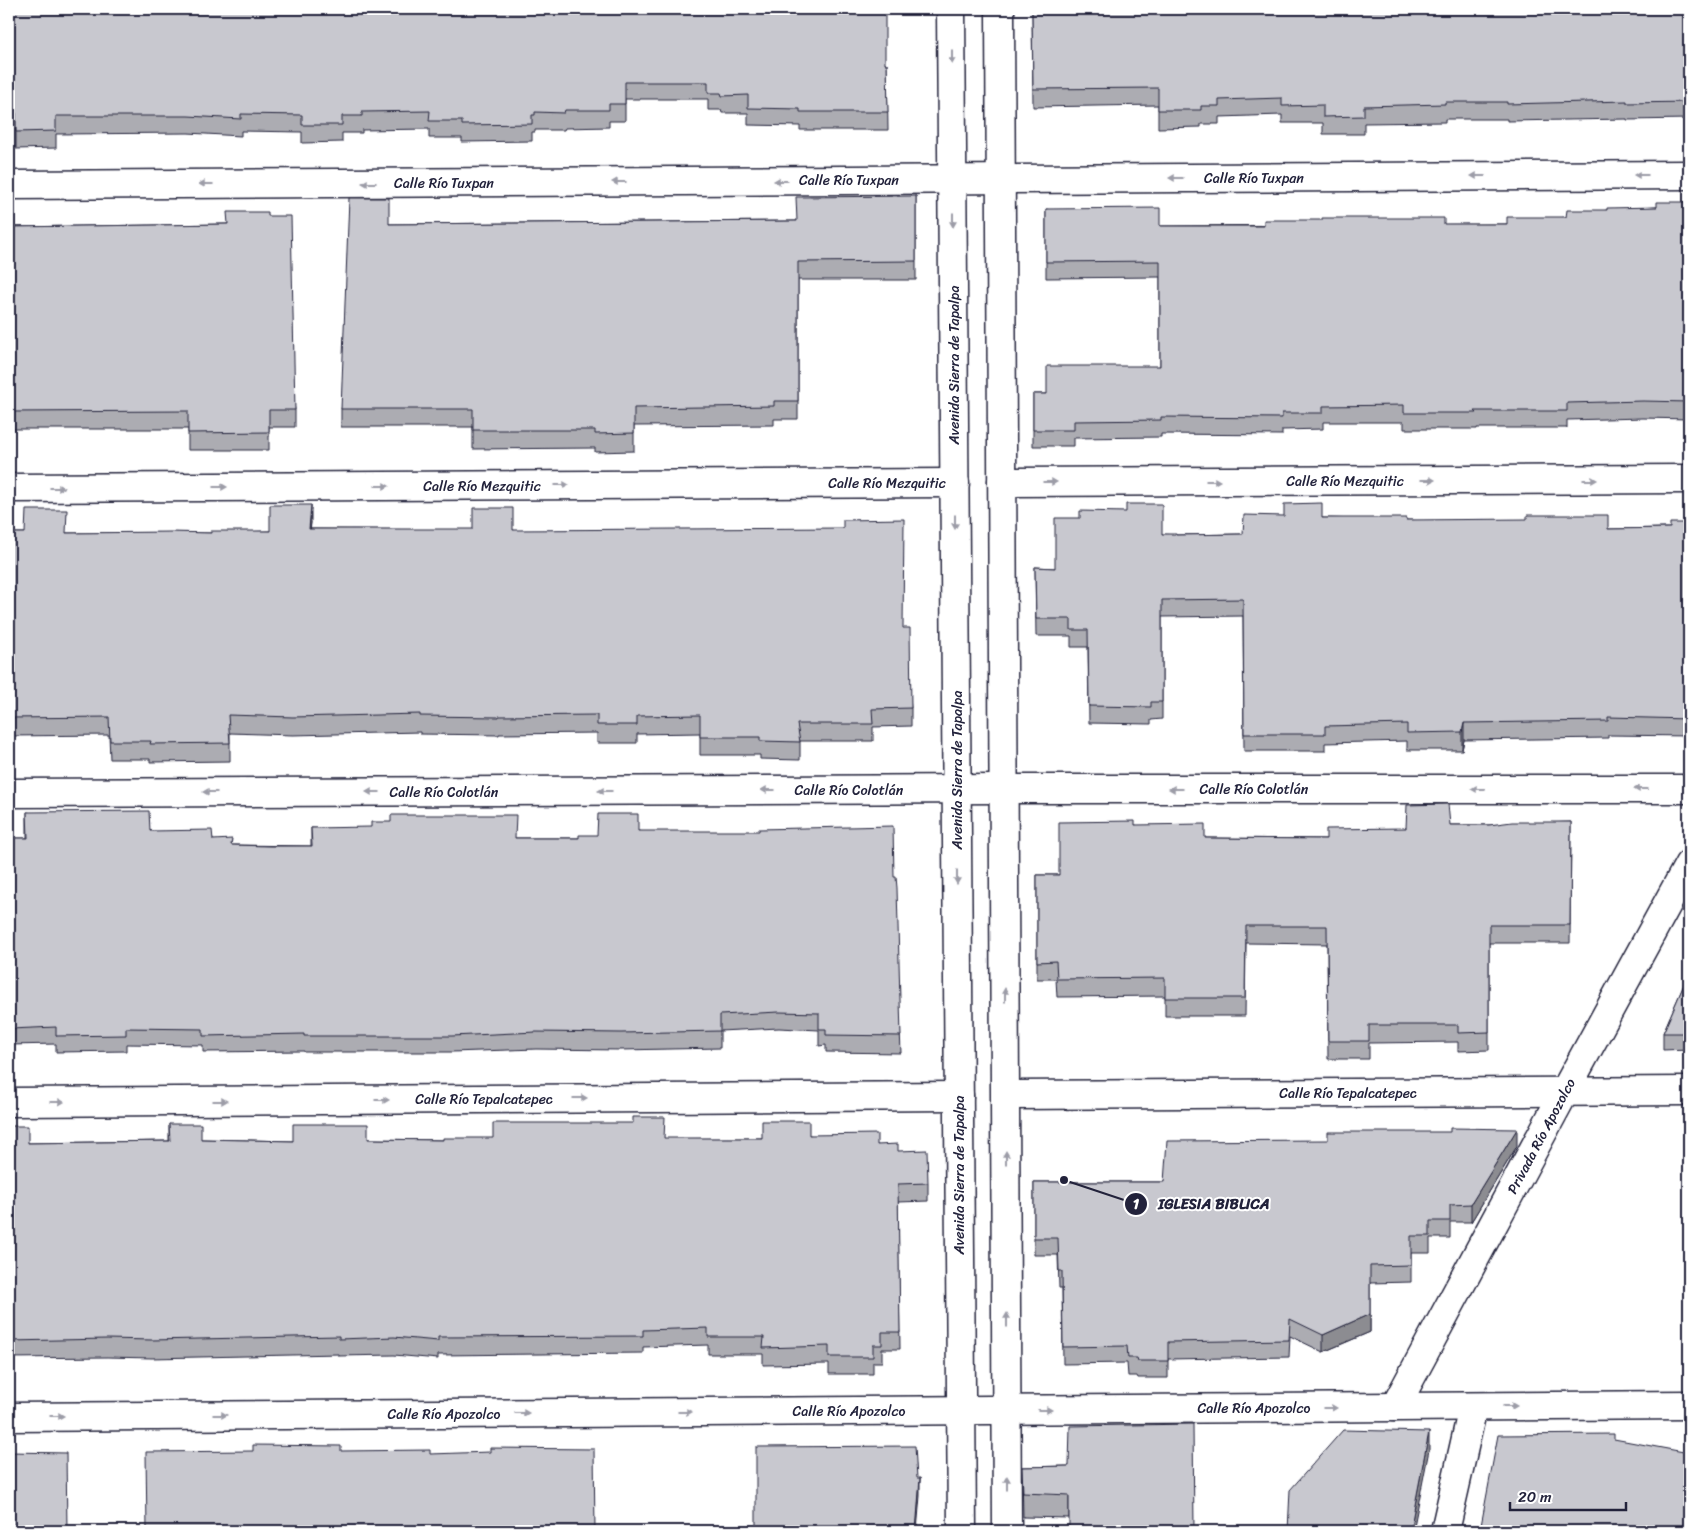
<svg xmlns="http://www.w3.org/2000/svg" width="1698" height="1540" font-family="Sriracha,sans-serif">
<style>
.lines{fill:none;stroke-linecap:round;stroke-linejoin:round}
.pedestrian-casing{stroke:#22223b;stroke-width:31}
.minor-casing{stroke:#22223b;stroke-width:31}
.secondary-casing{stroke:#22223b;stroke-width:31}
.pedestrian{stroke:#fff;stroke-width:28}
.minor{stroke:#fff;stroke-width:28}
.secondary{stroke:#fff;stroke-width:28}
.wall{fill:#acacb2;stroke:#22223b}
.shaded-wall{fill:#8c8c91;stroke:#22223b}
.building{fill:#c8c8cf;stroke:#22223b}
.oneway{fill:#9c9ca7}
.labels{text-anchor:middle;stroke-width:4;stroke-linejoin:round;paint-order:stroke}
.street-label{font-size:14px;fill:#22223b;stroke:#fff}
.leader{fill:none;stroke:#22223b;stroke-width:2}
.callout-dot{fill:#22223b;stroke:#fff;stroke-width:2}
.mark-label{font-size:15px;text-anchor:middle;font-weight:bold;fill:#fff}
.callout-label{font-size:15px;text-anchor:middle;font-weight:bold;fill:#22223b;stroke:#fff;stroke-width:4;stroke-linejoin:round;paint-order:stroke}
</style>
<rect width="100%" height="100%" fill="#fff"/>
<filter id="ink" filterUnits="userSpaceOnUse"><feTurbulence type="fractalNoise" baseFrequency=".02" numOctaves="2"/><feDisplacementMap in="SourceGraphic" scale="10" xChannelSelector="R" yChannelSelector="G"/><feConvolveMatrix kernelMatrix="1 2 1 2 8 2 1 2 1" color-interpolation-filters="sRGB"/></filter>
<g filter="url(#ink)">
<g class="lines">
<g class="pedestrian-casing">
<path id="pedestrian" d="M 1395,1407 L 1565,1091"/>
</g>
<g class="minor-casing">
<g id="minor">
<path d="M 9,185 L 1689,175"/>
<path d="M 1002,482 L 1689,479"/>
<path d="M 9,488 L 955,483"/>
<path d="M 9,793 L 1004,789 L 1689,789"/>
<path d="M 1565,1091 L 1689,864"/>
<path d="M 1006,1095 L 1689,1091"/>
<path d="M 9,1102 L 959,1096"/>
<path d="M 9,1417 L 1689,1405"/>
<path d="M 1445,1531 L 1473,1407"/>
</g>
</g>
<g class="secondary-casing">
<g id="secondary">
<path d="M 951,9 L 962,1531"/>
<path d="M 1000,9 L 1007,1531"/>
</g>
</g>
<use href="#pedestrian" class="pedestrian"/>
<use href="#minor" class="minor"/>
<use href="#secondary" class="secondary"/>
</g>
<g class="wall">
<path d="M 9,9 L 807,11 L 885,64 L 887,64 L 888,130 L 800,130 L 800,126 L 748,125 L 748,113 L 722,113 L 721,110 L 708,110 L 708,99 L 625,99 L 625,121 L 609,121 L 609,127 L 565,128 L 564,130 L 535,130 L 535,132 L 532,132 L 532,141 L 462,142 L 462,138 L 429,138 L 429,129 L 362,130 L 362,133 L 342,133 L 342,142 L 302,143 L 302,132 L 241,131 L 241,136 L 188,133 L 56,134 L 56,148 L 16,149 L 16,130 L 9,130 Z"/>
<path d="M 1032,9 L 1689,9 L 1689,119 L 1627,120 L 1627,119 L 1507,121 L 1507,119 L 1445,119 L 1445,122 L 1364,123 L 1364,134 L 1323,134 L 1323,123 L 1282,123 L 1282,115 L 1219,117 L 1219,124 L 1201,124 L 1201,127 L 1158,128 L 1158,105 L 1033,107 Z"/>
<path d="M 916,196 L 916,280 L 798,280 L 798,419 L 774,419 L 774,425 L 634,426 L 634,451 L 595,452 L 595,448 L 473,449 L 473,427 L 341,427 L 341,409 L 389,224 L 796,221 Z"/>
<path d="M 1689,202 L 1689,419 L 1643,418 L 1567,420 L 1567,428 L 1477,428 L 1477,429 L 1404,429 L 1404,422 L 1323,422 L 1323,429 L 1282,430 L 1282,435 L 1161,434 L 1161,437 L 1074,438 L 1074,446 L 1033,446 L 1033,394 L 1047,394 L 1160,366 L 1160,277 L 1046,278 L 1046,209 L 1160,226 L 1507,224 L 1566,217 L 1607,210 L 1657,207 Z"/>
<path d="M 268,216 L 295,410 L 295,427 L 269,427 L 269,450 L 188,450 L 188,429 L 9,429 L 9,227 L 227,224 Z"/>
<path d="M 1322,518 L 1406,520 L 1608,529 L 1670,528 L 1689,523 L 1689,736 L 1608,735 L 1608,738 L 1464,740 L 1462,750 L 1407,750 L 1407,741 L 1325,743 L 1325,751 L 1244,751 L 1243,616 L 1162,617 L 1162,719 L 1151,720 L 1151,724 L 1089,723 L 1088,647 L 1071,647 L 1071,636 L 1036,636 L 1035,567 L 1055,568 L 1162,534 L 1176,535 L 1243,534 Z"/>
<path d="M 311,522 L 310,529 L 513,530 L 903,628 L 911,708 L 911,726 L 873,727 L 873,741 L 800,741 L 800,760 L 760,759 L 760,755 L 700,755 L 700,733 L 637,734 L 637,743 L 597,743 L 597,733 L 499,734 L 499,735 L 420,734 L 420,732 L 293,735 L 230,733 L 230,761 L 150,762 L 150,759 L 110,759 L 109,735 L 9,736 L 9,533 L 211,533 L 270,531 Z"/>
<path d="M 27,812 L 213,840 L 232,845 L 311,846 L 311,828 L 516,838 L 579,838 L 638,831 L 894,877 L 901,1053 L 826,1052 L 826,1045 L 819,1046 L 819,1030 L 779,1028 L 720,1031 L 720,1048 L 621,1050 L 536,1049 L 452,1052 L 304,1052 L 304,1051 L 203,1052 L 203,1045 L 126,1044 L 126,1051 L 56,1052 L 56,1044 L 10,1045 L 10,1043 L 9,1043 L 9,838 L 27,838 Z"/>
<path d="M 1571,822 L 1570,943 L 1489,943 L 1489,1050 L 1458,1051 L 1458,1042 L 1369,1043 L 1369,1059 L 1328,1059 L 1327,944 L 1246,943 L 1245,1016 L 1165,1016 L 1165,996 L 1057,997 L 1056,979 L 1037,979 L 1037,875 L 1059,875 L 1135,825 L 1205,838 L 1326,839 L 1406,828 L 1450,825 L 1489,825 Z"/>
<path d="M 1689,973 L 1689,1049 L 1663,1050 L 1663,1033 Z"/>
<path d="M 169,1124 L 201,1139 L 293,1141 L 368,1139 L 443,1140 L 762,1138 L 809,1135 L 877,1145 L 898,1151 L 928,1183 L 928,1201 L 898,1202 L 900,1349 L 882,1349 L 882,1362 L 873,1362 L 873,1374 L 829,1374 L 829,1364 L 763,1365 L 763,1354 L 708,1354 L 708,1345 L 643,1347 L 643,1353 L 438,1355 L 438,1359 L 394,1355 L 339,1356 L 339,1354 L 152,1358 L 107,1357 L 9,1358 L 9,1126 L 28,1143 L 169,1141 Z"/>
<path d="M 1517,1146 L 1471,1222 L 1450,1222 L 1450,1238 L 1430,1238 L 1430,1253 L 1411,1253 L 1411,1282 L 1370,1283 L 1370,1332 L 1323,1352 L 1290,1336 L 1289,1357 L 1168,1359 L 1168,1378 L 1138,1378 L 1137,1376 L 1128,1376 L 1127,1363 L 1063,1364 L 1062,1288 L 1059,1288 L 1058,1255 L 1034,1255 L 1034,1182 L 1164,1182 Z"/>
<path d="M 1069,1466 L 1069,1518 L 1023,1517 L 1022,1467 Z"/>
</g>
<g class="shaded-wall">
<path d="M 311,505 L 311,522 L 309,547 L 309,529 Z"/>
<path d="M 1464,723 L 1464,740 L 1462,750 L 1462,732 Z"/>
<path d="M 1517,1129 L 1517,1146 L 1471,1222 L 1471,1204 Z"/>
<path d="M 1370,1314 L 1370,1332 L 1323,1352 L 1323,1335 Z"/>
<path d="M 1429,1432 L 1429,1450 L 1413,1531 L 1410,1531 Z"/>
<path d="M 920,1478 L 920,1496 L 917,1531 L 916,1531 Z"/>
</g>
<g class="building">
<path d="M 9,9 L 807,9 L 807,11 L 885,11 L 885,64 L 887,64 L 888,112 L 800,112 L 800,109 L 748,108 L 748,95 L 722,96 L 721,93 L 708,93 L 708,82 L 625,82 L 625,104 L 609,104 L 609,110 L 565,110 L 564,113 L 535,112 L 535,115 L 532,115 L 532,124 L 462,125 L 462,121 L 429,121 L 430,111 L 362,112 L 362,116 L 342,116 L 342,125 L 302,125 L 302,115 L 241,114 L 241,119 L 188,116 L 56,116 L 56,131 L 16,132 L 16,113 L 9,113 Z"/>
<path d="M 1032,9 L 1689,9 L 1689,102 L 1627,103 L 1627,101 L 1507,104 L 1507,102 L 1445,102 L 1445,104 L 1364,106 L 1364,116 L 1323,117 L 1323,105 L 1282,106 L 1282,98 L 1219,100 L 1219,106 L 1201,106 L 1201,110 L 1158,110 L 1158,88 L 1033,89 Z"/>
<path d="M 916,196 L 916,261 L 798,262 L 798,401 L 774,401 L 774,406 L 634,408 L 634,433 L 595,434 L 595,430 L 473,430 L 473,409 L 341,409 L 349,198 L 389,198 L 389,224 L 797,221 L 796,197 Z"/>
<path d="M 1657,202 L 1689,202 L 1689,402 L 1643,401 L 1567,403 L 1567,411 L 1475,411 L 1477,413 L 1404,413 L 1404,405 L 1323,406 L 1323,413 L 1282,413 L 1282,418 L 1161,417 L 1161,420 L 1074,421 L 1074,430 L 1033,430 L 1033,394 L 1047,394 L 1047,366 L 1160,366 L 1160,261 L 1046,262 L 1046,209 L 1160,208 L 1160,226 L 1264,226 L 1264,220 L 1322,220 L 1322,218 L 1444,218 L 1444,224 L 1507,224 L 1507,217 L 1566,217 L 1567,210 L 1607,210 L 1607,208 L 1657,207 Z"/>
<path d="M 227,212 L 268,212 L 268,216 L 291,216 L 295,410 L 269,410 L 269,432 L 188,433 L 188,411 L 9,412 L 9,227 L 228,224 Z"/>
<path d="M 1322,503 L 1322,518 L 1406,518 L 1406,520 L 1527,519 L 1527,515 L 1608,515 L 1608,529 L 1670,528 L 1670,523 L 1689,523 L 1689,719 L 1608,717 L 1608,721 L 1464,723 L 1462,732 L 1407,733 L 1407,724 L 1325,726 L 1325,734 L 1244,734 L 1243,599 L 1162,600 L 1162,702 L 1151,702 L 1151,707 L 1089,706 L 1088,630 L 1071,630 L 1071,619 L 1036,619 L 1035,567 L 1055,568 L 1055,518 L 1080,518 L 1080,511 L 1126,512 L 1126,504 L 1162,504 L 1162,534 L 1176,534 L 1176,535 L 1243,534 L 1244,515 L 1284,516 L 1284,504 Z"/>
<path d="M 270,505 L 311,505 L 309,529 L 473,529 L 473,508 L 513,508 L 513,530 L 843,528 L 843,520 L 904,519 L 903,628 L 910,628 L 911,708 L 872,709 L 873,724 L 797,724 L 800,742 L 760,741 L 760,737 L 700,737 L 700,715 L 637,716 L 637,725 L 597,725 L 597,715 L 499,716 L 499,717 L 420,716 L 420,714 L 293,717 L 228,715 L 230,743 L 150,744 L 151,741 L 110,741 L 109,717 L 9,718 L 9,533 L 25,533 L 26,510 L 67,510 L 66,533 L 171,532 L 211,533 L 211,531 L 270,531 Z"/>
<path d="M 1448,804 L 1450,825 L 1489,825 L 1512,822 L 1571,822 L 1570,925 L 1489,925 L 1489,1032 L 1458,1033 L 1458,1025 L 1369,1025 L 1369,1041 L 1328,1041 L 1327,926 L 1246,926 L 1245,998 L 1165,998 L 1165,978 L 1057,979 L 1056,961 L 1037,962 L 1037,875 L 1059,875 L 1059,822 L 1135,821 L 1135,825 L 1205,824 L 1205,838 L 1326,839 L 1326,829 L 1406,828 L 1407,805 Z"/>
<path d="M 149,811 L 150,831 L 212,830 L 213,840 L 232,839 L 231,845 L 270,846 L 312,846 L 311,828 L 371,827 L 371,822 L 391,822 L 391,815 L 516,815 L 515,838 L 579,838 L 579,835 L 597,835 L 598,814 L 638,814 L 638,831 L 759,831 L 759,829 L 893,826 L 894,877 L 896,877 L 897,888 L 901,1036 L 826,1035 L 826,1029 L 819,1029 L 819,1013 L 779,1012 L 720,1015 L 720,1031 L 621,1033 L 536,1032 L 452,1036 L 304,1036 L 304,1034 L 203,1036 L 203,1029 L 126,1028 L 126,1035 L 56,1036 L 56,1027 L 10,1029 L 10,1027 L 9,1027 L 9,838 L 28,838 L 27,812 Z"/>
<path d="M 1689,973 L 1689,1033 L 1663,1033 Z"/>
<path d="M 633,1117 L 665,1117 L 664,1138 L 762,1138 L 762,1121 L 809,1121 L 809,1135 L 877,1134 L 877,1145 L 898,1144 L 898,1151 L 927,1150 L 928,1183 L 898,1184 L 900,1332 L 882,1332 L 882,1345 L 873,1345 L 873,1357 L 829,1357 L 829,1346 L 763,1348 L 764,1337 L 708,1337 L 708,1328 L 643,1330 L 643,1336 L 438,1337 L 438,1341 L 394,1337 L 339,1339 L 339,1336 L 152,1340 L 107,1339 L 9,1341 L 9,1126 L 28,1126 L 28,1143 L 170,1141 L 169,1124 L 201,1124 L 201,1139 L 293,1141 L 293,1124 L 368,1124 L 368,1139 L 443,1140 L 443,1138 L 493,1138 L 493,1123 L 633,1123 Z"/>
<path d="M 1450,1128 L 1517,1129 L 1471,1204 L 1450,1205 L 1450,1221 L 1430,1221 L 1430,1236 L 1411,1236 L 1411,1265 L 1370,1266 L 1370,1314 L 1323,1335 L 1290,1319 L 1289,1340 L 1168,1342 L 1168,1361 L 1138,1361 L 1137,1358 L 1128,1358 L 1127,1346 L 1063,1347 L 1062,1271 L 1059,1271 L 1058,1238 L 1034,1238 L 1034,1182 L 1164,1182 L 1167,1141 L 1328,1140 L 1328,1132 L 1450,1132 Z"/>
<path d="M 1193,1424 L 1194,1531 L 1069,1531 L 1069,1495 L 1023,1493 L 1022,1467 L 1069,1466 L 1070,1426 Z"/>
<path d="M 1343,1430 L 1429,1432 L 1410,1531 L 1288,1531 L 1290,1490 Z"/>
<path d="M 1614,1434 L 1614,1439 L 1689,1453 L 1689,1531 L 1480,1531 L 1498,1435 Z"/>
<path d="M 253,1445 L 341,1446 L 341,1451 L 430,1450 L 430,1454 L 490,1452 L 490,1448 L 594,1449 L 595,1531 L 147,1531 L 146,1452 L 253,1451 Z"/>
<path d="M 915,1446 L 917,1478 L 920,1478 L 916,1531 L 756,1531 L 756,1447 Z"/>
<path d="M 9,1452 L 66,1453 L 67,1531 L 9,1531 Z"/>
</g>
<defs><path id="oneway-solid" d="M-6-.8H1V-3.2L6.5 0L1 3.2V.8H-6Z" transform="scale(1.25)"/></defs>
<g class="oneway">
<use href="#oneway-solid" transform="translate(952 57) rotate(90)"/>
<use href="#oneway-solid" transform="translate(1641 175) rotate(180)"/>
<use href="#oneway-solid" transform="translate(1478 176) rotate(180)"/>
<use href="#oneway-solid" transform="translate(1176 178) rotate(180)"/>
<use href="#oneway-solid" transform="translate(781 181) rotate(180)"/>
<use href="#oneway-solid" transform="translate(619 182) rotate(180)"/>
<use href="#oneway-solid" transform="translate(369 183) rotate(180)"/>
<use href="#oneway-solid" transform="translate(206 184) rotate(180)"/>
<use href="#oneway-solid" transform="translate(953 220) rotate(90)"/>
<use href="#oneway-solid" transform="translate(1428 480)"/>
<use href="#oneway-solid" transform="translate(1590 480)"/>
<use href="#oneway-solid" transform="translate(1213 481)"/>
<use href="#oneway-solid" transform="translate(1050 482)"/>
<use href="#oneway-solid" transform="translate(562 485)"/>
<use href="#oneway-solid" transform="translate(382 486)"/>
<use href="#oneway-solid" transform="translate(220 487)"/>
<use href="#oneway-solid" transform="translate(57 488)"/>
<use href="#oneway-solid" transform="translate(955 522) rotate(90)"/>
<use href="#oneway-solid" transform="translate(1176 789) rotate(180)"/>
<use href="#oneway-solid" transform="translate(1478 789) rotate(180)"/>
<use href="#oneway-solid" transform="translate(1641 789) rotate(180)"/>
<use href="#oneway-solid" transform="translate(768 790) rotate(180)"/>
<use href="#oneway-solid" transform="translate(605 791) rotate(180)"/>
<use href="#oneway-solid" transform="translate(210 792) rotate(180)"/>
<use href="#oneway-solid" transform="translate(373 792) rotate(180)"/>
<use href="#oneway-solid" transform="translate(957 877) rotate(90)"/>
<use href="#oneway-solid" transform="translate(1005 995) rotate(-90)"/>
<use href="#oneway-solid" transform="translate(580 1098)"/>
<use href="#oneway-solid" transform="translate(382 1100)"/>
<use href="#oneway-solid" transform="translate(220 1101)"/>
<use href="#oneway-solid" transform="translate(57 1102)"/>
<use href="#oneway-solid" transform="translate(1006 1158) rotate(-90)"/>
<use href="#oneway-solid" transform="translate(1007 1320) rotate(-90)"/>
<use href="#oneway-solid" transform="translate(1510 1406)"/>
<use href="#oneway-solid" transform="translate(1330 1408)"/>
<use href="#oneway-solid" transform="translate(1045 1410)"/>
<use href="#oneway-solid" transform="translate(685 1412)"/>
<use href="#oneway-solid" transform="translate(522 1413)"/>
<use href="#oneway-solid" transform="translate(220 1415)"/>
<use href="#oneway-solid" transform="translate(57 1416)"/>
<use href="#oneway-solid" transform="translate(1007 1483) rotate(-90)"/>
</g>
</g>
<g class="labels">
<g class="street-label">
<text x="1254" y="183">Calle Río Tuxpan</text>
<text x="849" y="185">Calle Río Tuxpan</text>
<text x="444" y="188">Calle Río Tuxpan</text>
<text transform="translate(954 365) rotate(-90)" y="5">Avenida Sierra de Tapalpa</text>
<text x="1345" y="486">Calle Río Mezquitic</text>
<text x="887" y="488">Calle Río Mezquitic</text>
<text x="482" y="491">Calle Río Mezquitic</text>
<text transform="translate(957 770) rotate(-90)" y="5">Avenida Sierra de Tapalpa</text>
<text x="1254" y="794">Calle Río Colotlán</text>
<text x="849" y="795">Calle Río Colotlán</text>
<text x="444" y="797">Calle Río Colotlán</text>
<text x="1348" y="1098">Calle Río Tepalcatepec</text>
<text x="484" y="1104">Calle Río Tepalcatepec</text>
<text transform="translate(1541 1136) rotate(-62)" y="5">Privada Río Apozolco</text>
<text transform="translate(959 1175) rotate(-90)" y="5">Avenida Sierra de Tapalpa</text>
<text x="1254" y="1413">Calle Río Apozolco</text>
<text x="849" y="1416">Calle Río Apozolco</text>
<text x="444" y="1419">Calle Río Apozolco</text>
</g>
</g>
<path class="leader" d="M1064 1180L1136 1204"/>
<g class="callout-dot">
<circle cx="1064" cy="1180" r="5"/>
<circle cx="1136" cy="1204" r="12"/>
</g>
<g class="mark-label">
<text x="1136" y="1209">1</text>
</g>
<g class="callout-label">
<text x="1214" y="1209">IGLESIA BIBLICA</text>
</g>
<rect width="1698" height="1540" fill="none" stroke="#fff" stroke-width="30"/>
<rect x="15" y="15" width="1668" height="1510" fill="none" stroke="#22223b" stroke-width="2" filter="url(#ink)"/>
<path d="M1510 1502v8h116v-8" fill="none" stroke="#22223b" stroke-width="2.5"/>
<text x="1518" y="1502" font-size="15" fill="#22223b" stroke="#ffffff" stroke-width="4" paint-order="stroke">20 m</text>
</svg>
